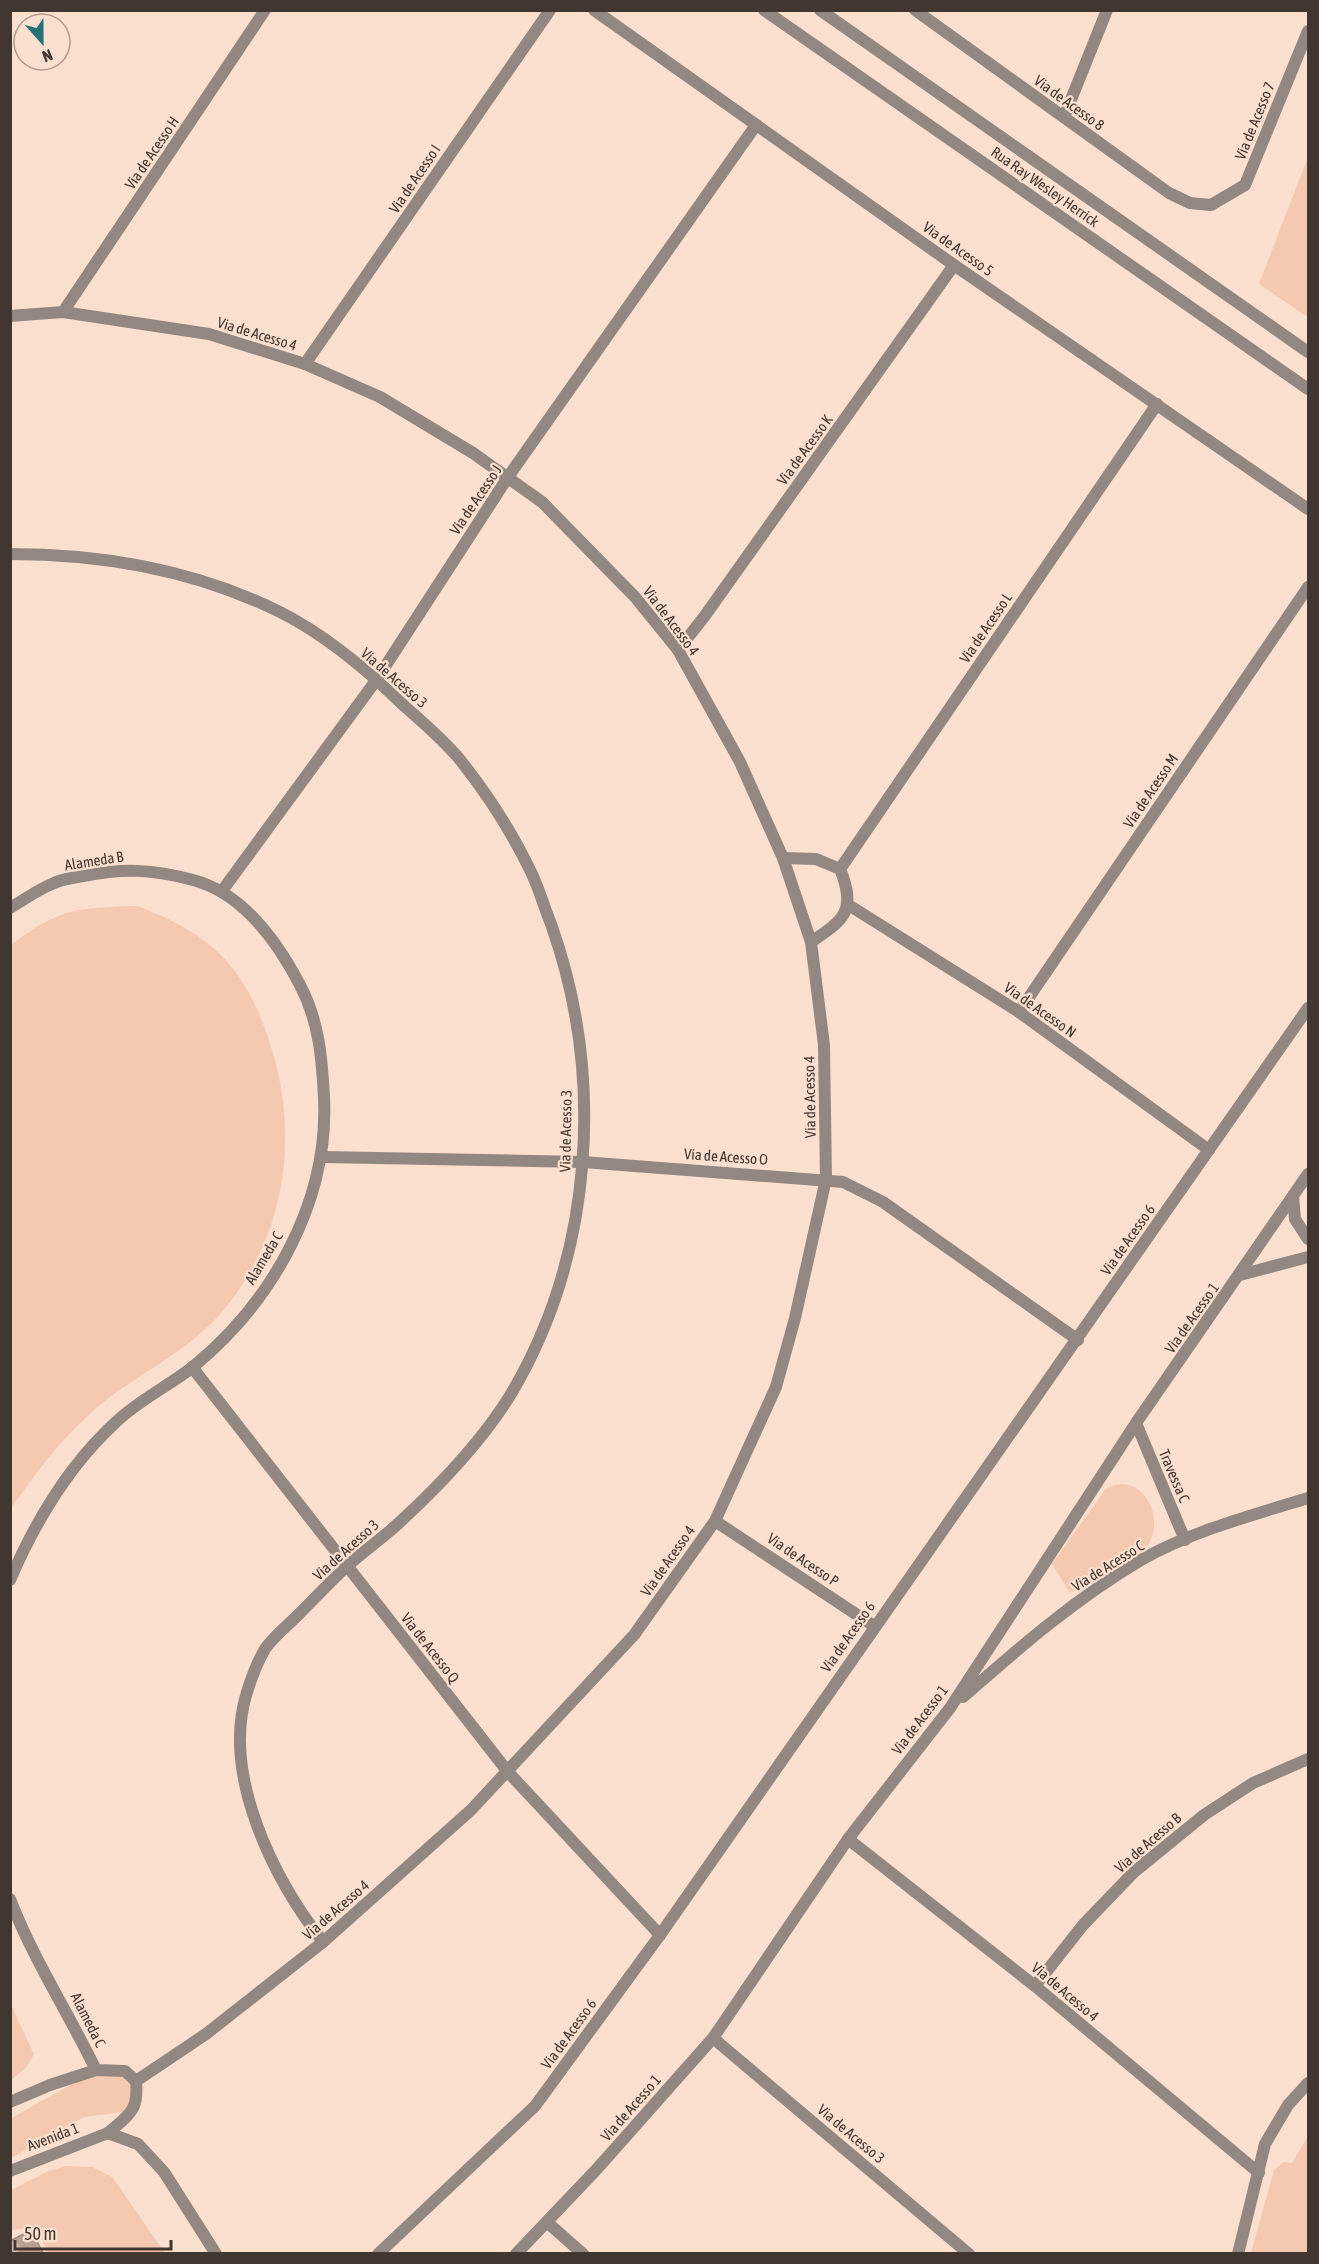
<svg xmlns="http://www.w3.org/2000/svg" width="1319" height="2264" font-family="'Asap Condensed',sans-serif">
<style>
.green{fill:#f4c9b0}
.building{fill:#baa191;stroke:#a48a7b;stroke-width:1.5}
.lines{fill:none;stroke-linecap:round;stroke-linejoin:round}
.minor-tunnel{stroke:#d6bdaf;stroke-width:12;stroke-dasharray:12 6;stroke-linecap:butt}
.minor{stroke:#938881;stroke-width:12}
.tertiary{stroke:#938881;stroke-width:12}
.labels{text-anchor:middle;stroke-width:4.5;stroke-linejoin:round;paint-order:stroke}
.street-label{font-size:15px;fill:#413730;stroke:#fbdfcf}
</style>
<rect width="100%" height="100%" fill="#fbdfcf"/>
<g class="green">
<path d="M 1308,157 L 1308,317 L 1259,284 Z"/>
<path d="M 137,906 C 213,934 247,969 271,1047 C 300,1139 285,1237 222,1312 C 192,1347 147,1370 110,1397 C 71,1427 38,1468 11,1509 L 11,945 C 60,908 76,908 137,906 Z"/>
<path d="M 1124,1484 C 1151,1488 1163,1525 1147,1546 L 1070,1593 L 1052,1564 L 1105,1490 L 1114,1485 Z"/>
<path d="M 10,2003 L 34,2054 L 26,2068 L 11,2080 Z"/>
<path d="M 120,2074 L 134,2085 L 127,2109 L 122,2112 L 84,2117 L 11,2158 L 10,2119 L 72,2084 L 93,2075 Z"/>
<path d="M 1308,2136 L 1308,2253 L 1251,2253 L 1274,2170 L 1284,2162 L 1292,2163 Z"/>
<path d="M 66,2166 L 92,2167 L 112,2177 L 165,2253 L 49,2253 L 35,2227 L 11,2230 L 11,2190 L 49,2171 Z"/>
</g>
<path class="building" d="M 31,2230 L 43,2253 L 10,2253 L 10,2241 Z"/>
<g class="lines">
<path class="minor-tunnel" d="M 10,2242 L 16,2254"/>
<g class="minor">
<path d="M 594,10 L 954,265 L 1308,509"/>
<path d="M 915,10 L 1169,193 L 1190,203 L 1211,205 L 1245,185 L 1308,31"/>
<path d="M 1064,117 L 1107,10"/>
<path d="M 63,312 L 265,10"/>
<path d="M 10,316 L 63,312 L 209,334 L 305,364 L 380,397 L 473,453 L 542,502 L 635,597 L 678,650 L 740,762 L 783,858 L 811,942 L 824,1045 L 826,1179 L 795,1318 L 776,1387 L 715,1521 L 634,1635 L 471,1810 L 323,1942 L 206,2034 L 136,2081"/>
<path d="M 305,364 L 550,10"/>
<path d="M 10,554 C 105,554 196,570 282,613 C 325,635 366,669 401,703 C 421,721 444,740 461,761 C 487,794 513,834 531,872 C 539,888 544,907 551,924 C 605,1076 594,1254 511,1394 C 483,1440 441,1484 401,1521 C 383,1538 362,1552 344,1569 C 328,1584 313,1600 298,1615 C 287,1626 273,1637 265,1649 C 258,1661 251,1679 247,1692 C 221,1774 273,1878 323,1942"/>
<path d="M 678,650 L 704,617 L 954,265"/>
<path d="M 783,858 L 816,859 L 840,869 C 857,911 844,920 811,942"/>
<path d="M 840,869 L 1157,404"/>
<path d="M 222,891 L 377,679 L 508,477 L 756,125"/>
<path d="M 847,904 L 1019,1012 L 1209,1150"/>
<path d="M 10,908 C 24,900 37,890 52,884 C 61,879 73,878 83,876 C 124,868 152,869 193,880 C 243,893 277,941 300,985 C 319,1021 322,1058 324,1098 C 329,1201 273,1301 194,1366 C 169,1386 139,1400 116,1422 C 69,1465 35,1522 10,1580"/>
<path d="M 1019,1012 L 1308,587"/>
<path d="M 323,1157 L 583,1162 L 843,1182 L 883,1202 L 1078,1340"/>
<path d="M 1293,1196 L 1295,1219 L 1308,1239"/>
<path d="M 1240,1275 L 1308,1257"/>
<path d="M 192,1367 L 508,1772 L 660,1935"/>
<path d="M 1136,1423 L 1185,1540"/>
<path d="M 715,1521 L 874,1626"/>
<path d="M 963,1697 C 1020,1647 1075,1599 1141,1560 C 1192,1531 1253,1515 1308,1498"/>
<path d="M 848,1839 L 1035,1986 L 1259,2173"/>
<path d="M 10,1899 C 33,1959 68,2012 96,2070 L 125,2071 L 136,2081 C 139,2111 129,2115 108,2133 L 138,2144 L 164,2172 L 216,2254"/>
<path d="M 1035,1986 L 1083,1925 L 1134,1872 L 1204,1815 L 1253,1783 L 1308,1759"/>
<path d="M 713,2038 L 969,2254"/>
<path d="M 10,2102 L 50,2085 L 96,2070"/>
<path d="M 10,2171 L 108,2133"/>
<path d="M 548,2223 L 583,2254"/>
<path d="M 378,2254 L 535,2106 L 660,1935 L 1308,1008"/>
<path d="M 516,2254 L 596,2170 L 713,2038 L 848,1839 L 950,1708 L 1136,1423 L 1308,1174"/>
<path d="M 1238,2254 L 1265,2144 L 1288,2105 L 1308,2083"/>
</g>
<g class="tertiary">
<path d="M 764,10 L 1308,389"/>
<path d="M 820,10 L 1308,352"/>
</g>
</g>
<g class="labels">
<g class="street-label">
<text transform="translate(1069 103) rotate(36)" y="5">Via de Acesso 8</text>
<text transform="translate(1255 121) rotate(-68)" y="5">Via de Acesso 7</text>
<text transform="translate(152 153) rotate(-56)" y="5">Via de Acesso H</text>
<text transform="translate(415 179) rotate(-56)" y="5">Via de Acesso I</text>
<text transform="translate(1045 187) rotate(35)" y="5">Rua Ray Wesley Herrick</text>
<text transform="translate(958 249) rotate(35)" y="5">Via de Acesso 5</text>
<text transform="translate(257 334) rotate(17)" y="5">Via de Acesso 4</text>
<text transform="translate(805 450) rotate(-54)" y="5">Via de Acesso K</text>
<text transform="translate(476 500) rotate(-56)" y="5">Via de Acesso J</text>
<text transform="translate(671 621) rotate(53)" y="5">Via de Acesso 4</text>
<text transform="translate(986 628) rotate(-56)" y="5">Via de Acesso L</text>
<text transform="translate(394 678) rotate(41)" y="5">Via de Acesso 3</text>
<text transform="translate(1151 791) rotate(-56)" y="5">Via de Acesso M</text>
<text transform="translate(94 861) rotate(-9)" y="5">Alameda B</text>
<text transform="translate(1040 1010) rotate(35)" y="5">Via de Acesso N</text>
<text transform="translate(810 1097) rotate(-91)" y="5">Via de Acesso 4</text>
<text transform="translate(566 1131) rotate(-89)" y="5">Via de Acesso 3</text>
<text transform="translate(726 1157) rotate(4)" y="5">Via de Acesso O</text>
<text transform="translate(1128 1240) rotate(-55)" y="5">Via de Acesso 6</text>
<text transform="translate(264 1258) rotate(-59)" y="5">Alameda C</text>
<text transform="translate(1192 1318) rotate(-55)" y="5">Via de Acesso 1</text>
<text transform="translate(1174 1476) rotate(67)" y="5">Travessa C</text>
<text transform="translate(346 1550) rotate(-42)" y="5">Via de Acesso 3</text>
<text transform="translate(803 1560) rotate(34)" y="5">Via de Acesso P</text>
<text transform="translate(668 1561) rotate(-55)" y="5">Via de Acesso 4</text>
<text transform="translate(1108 1566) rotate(-32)" y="5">Via de Acesso C</text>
<text transform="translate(848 1637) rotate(-55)" y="5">Via de Acesso 6</text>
<text transform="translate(430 1648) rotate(52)" y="5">Via de Acesso Q</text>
<text transform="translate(920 1720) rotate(-53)" y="5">Via de Acesso 1</text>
<text transform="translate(1148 1843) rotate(-41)" y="5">Via de Acesso B</text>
<text transform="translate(336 1910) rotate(-41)" y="5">Via de Acesso 4</text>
<text transform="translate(1065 1992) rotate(40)" y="5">Via de Acesso 4</text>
<text transform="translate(88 2020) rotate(63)" y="5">Alameda C</text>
<text transform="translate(569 2034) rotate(-54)" y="5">Via de Acesso 6</text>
<text transform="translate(631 2108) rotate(-49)" y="5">Via de Acesso 1</text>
<text transform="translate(851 2134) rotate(40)" y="5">Via de Acesso 3</text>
<text transform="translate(53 2137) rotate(-21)" y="5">Avenida 1</text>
</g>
</g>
<rect width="1319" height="2264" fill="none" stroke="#413730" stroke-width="24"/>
<g transform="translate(42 42) rotate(159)"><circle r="28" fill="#fbdfcf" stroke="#b19c8f" stroke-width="1.5"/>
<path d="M0-4.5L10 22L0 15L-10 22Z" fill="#267076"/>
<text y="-9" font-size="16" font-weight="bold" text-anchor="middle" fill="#413730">N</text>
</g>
<path d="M15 2240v9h156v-9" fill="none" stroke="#413730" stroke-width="3"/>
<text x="24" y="2240" font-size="18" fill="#413730" stroke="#fbdfcf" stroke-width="4.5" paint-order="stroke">50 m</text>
</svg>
